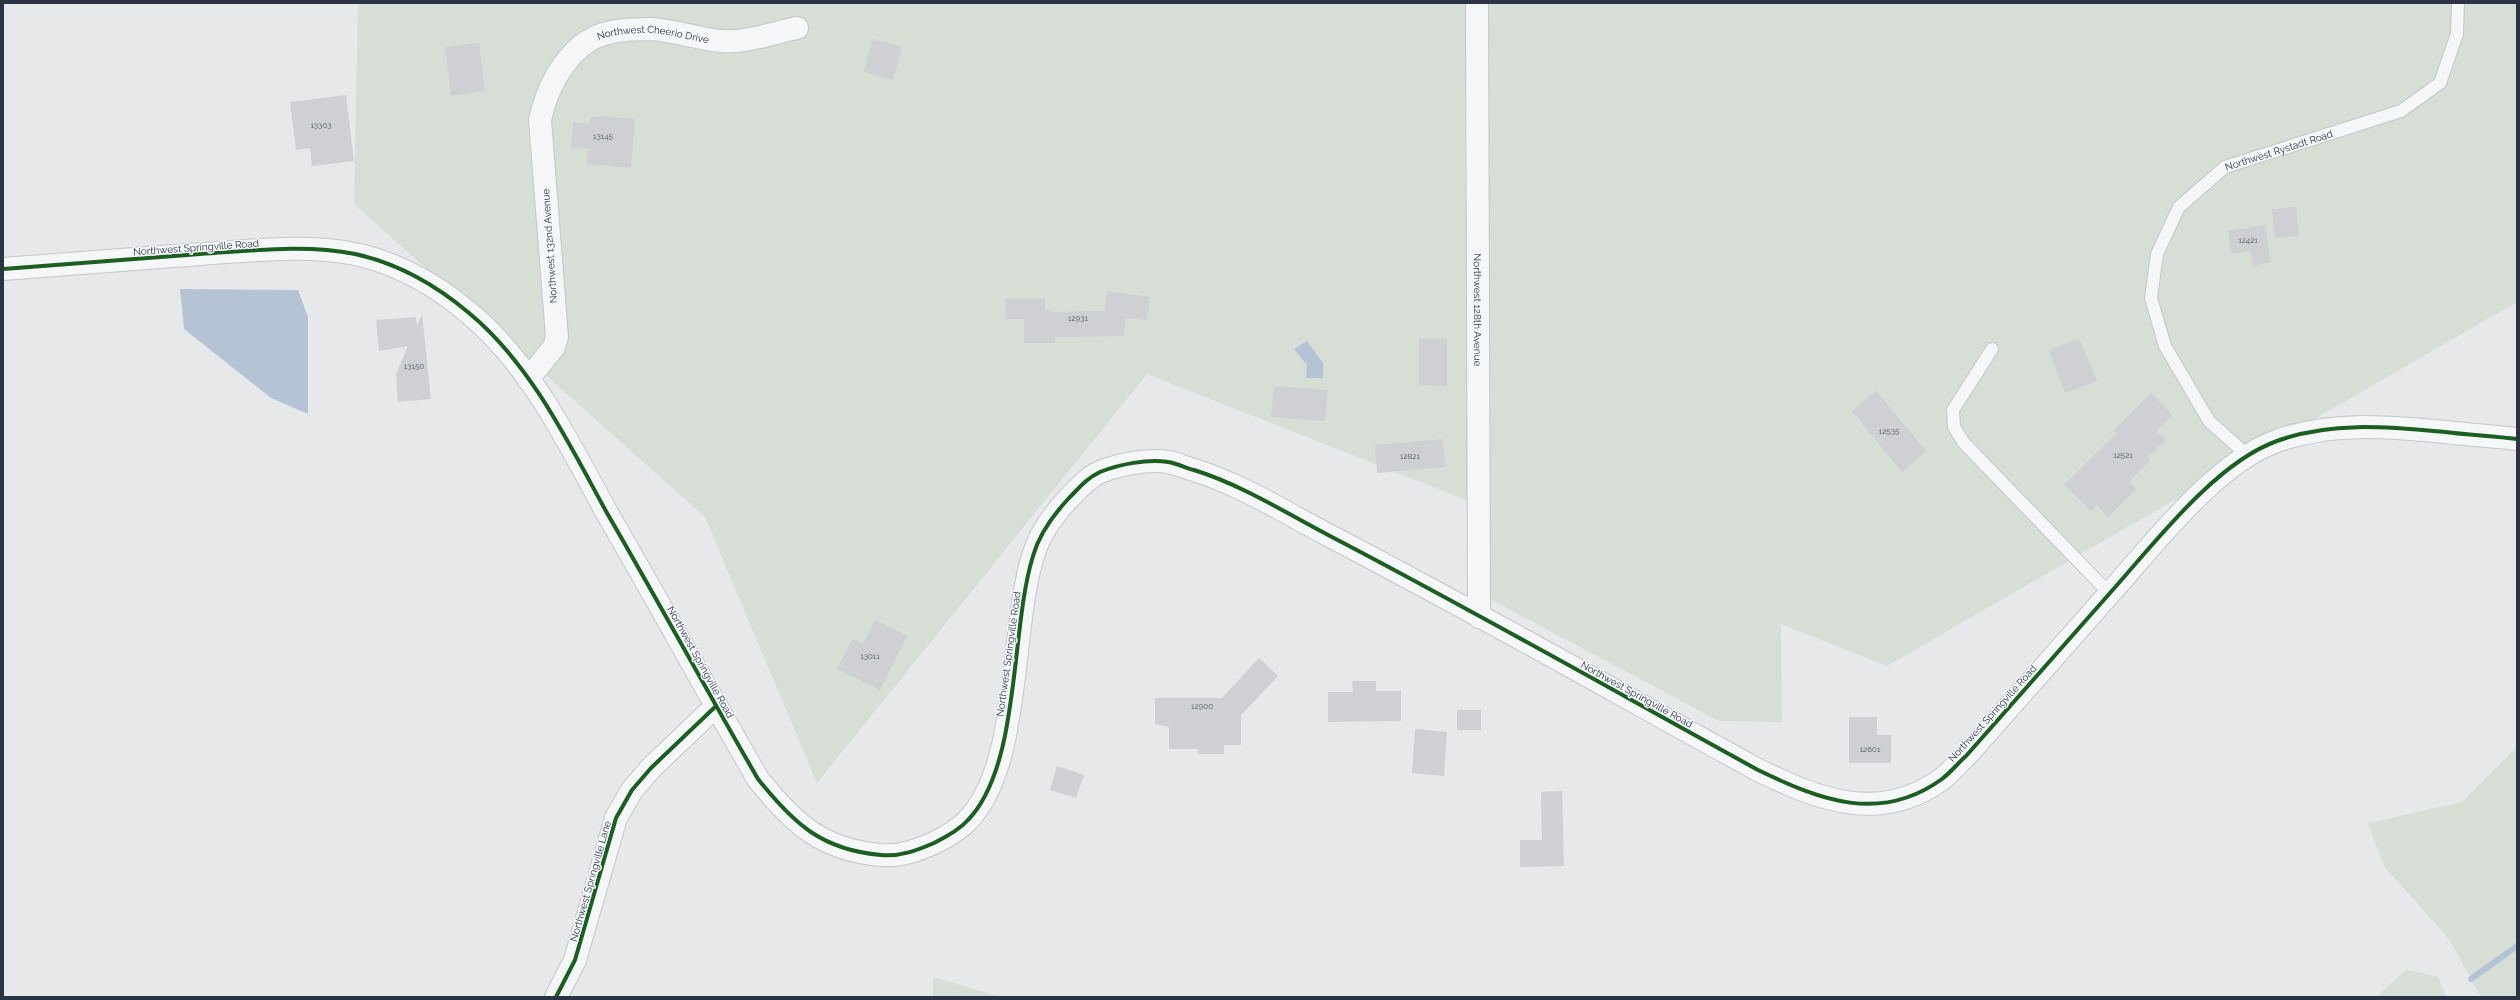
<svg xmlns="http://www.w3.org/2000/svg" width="2520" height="1000" font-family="Raleway,sans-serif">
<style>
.green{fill:#d6ded6}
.water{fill:#b4c4d5}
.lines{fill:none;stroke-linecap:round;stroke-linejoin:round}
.stream{stroke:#b4c4d5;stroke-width:6}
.building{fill:#ced0d3}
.service-casing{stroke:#c4c6c8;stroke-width:14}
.minor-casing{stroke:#c4c6c8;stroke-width:24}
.tertiary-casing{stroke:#c4c6c8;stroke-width:24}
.service{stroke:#f5f6f7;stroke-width:12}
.minor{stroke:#f5f6f7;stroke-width:22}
.tertiary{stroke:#f5f6f7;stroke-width:22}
.cycleway-casing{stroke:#f4f6f9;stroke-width:6}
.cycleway{stroke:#1b5e20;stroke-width:4}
.labels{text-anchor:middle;stroke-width:3;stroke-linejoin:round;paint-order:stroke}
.number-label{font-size:8px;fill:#545c69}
.street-label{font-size:10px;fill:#2b3445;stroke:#f4f6f9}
</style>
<rect width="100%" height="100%" fill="#e6e8ea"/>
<g class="green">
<path d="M 358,3 L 2517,3 L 2517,302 L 1887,666 L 1781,624 L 1782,722 L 1719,721 L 1488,598 L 1486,508 L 1147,374 L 817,783 L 705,517 L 354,204 Z"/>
<path d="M 2517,747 L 2517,997 L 2481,997 L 2449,939 L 2384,866 L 2368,823 L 2462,802 Z"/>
<path d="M 2406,969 L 2438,977 L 2446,997 L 2377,997 Z"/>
<path d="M 933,977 L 1001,997 L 933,997 Z"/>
</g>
<g class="water">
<path d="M 180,289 L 298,290 L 308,317 L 308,414 L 271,398 L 184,329 Z"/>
<path d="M 1307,341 L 1323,363 L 1323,378 L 1306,378 L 1307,365 L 1294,349 Z"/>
</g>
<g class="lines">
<path class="stream" d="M 2471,979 L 2517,946"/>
</g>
<g class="building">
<path d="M 873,39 L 902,47 L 893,80 L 864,72 Z"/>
<path d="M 479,43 L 485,91 L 451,96 L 445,47 Z"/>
<path d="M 346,95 L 354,161 L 312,166 L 310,148 L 296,150 L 290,102 Z"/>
<path d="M 599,116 L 635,119 L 631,168 L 587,164 L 588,149 L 571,148 L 573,122 L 590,124 L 591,117 Z"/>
<path d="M 2296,207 L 2299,236 L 2275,238 L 2272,209 Z"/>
<path d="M 2265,225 L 2271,262 L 2253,266 L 2250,251 L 2231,254 L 2228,231 Z"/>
<path d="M 1107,291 L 1150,297 L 1147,320 L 1126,318 L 1123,336 L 1055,337 L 1055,343 L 1024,343 L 1024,319 L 1006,319 L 1006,299 L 1045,299 L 1045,310 L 1055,312 L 1104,311 Z"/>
<path d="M 422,314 L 431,399 L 398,402 L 396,374 L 408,346 L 379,351 L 376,320 L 416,317 L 417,326 Z"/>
<path d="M 1419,339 L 1447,339 L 1447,386 L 1419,385 Z"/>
<path d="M 2079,339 L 2097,381 L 2065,393 L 2049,350 Z"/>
<path d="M 1274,386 L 1328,390 L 1325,421 L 1271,417 Z"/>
<path d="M 1876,391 L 1926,451 L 1902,472 L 1852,411 Z"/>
<path d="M 2151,393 L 2172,415 L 2156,431 L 2165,440 L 2148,457 L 2150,460 L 2129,482 L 2136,489 L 2108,517 L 2097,505 L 2091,511 L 2064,485 L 2117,433 L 2114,430 Z"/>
<path d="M 1443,439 L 1445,467 L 1377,473 L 1375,445 Z"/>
<path d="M 875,620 L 907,636 L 880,690 L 837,669 L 852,639 L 863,644 Z"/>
<path d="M 1259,658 L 1278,676 L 1241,715 L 1241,745 L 1224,745 L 1224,754 L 1198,754 L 1198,749 L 1169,749 L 1169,727 L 1155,724 L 1155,698 L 1222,698 Z"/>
<path d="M 1352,681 L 1376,681 L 1376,691 L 1401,691 L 1401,721 L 1328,722 L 1328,692 L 1353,692 Z"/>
<rect x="1457" y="710" width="24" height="20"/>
<path d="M 1849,717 L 1877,717 L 1877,735 L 1891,735 L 1891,763 L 1849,763 Z"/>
<path d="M 1415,729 L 1447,732 L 1444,776 L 1412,773 Z"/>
<path d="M 1057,766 L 1084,775 L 1076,798 L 1050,790 Z"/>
<path d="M 1562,791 L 1564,866 L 1520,867 L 1520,840 L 1542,840 L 1541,792 Z"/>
</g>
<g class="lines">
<g class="service-casing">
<g id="service">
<path d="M 1992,349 L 1953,410 L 1954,427 L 1964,443 L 2110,594"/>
<path id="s1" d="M 2248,456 L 2209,421 L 2165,346 L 2151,298 L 2157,254 L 2179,207 L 2225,167 L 2401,111 L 2440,83 L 2457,34 L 2458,3"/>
</g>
</g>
<g class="minor-casing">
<g id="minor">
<path id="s2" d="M 1477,3 L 1479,617"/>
<path id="s3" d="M 528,379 L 554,347 L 557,337 L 540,120 C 546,91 563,56 590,40 C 606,30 631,29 650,29 C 674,30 698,39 722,41 C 746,43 773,33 797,28"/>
<path d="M 556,997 L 575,960 L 616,818 L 632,790 L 651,768 L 716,706"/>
</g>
</g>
<g class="tertiary-casing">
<path id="tertiary" d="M 3,269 C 69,264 134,259 200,254 C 250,251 305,244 355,254 C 397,263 437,286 469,313 C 531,364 569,444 607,513 C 658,601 707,691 758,779 C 794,824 822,850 881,855 C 900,857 918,850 934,843 C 946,837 960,829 968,820 C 1021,765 1010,630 1033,556 C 1039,535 1054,514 1069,498 C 1079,488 1087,478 1100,472 C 1120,464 1147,459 1168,462 C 1176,463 1186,468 1194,470 C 1242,485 1286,513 1330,536 C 1474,611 1616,692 1758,770 C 1820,800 1880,824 1942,779 C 1951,772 1958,763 1966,756 C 2014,701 2062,647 2110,593 C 2154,544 2215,463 2277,441 C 2331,421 2389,427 2445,432 C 2469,435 2493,436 2517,439"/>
</g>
<use href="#service" class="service"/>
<use href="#minor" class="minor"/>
<use href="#tertiary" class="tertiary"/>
<g class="cycleway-casing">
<g id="cycleway">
<path d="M 3,269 C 69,264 134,259 200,254 C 250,251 305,244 355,254 C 397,263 437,286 469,313 C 531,364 569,444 607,513 C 658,601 707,691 758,779 C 794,824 822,850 881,855 C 900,857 918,850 934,843 C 946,837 960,829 968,820 C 1021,765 1010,630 1033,556 C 1039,535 1054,514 1069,498 C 1079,488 1087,478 1100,472 C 1120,464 1147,459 1168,462 C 1176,463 1186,468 1194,470 C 1242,485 1286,513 1330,536 C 1474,611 1616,692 1758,770 C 1820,800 1880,824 1942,779 C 1951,772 1958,763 1966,756 C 2014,701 2062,647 2110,593 C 2154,544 2215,463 2277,441 C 2331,421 2389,427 2445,432 C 2469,435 2493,436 2517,439"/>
<path d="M 556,997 L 575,960 L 616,818 L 632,790 L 651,768 L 716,706"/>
</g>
</g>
<use href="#cycleway" class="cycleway"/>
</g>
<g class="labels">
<g class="number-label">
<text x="321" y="128">13303</text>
<text x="603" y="139">13145</text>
<text x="2248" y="243">12421</text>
<text x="1078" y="321">12931</text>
<text x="414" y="369">13150</text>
<text x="1889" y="434">12535</text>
<text x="2123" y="458">12521</text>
<text x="1410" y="459">12821</text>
<text x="870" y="659">13011</text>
<text x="1202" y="709">12900</text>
<text x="1870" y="752">12601</text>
</g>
<g class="street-label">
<text dy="4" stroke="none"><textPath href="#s3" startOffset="431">Northwest Cheerio Drive</textPath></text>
<text dy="4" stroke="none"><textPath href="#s1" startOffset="403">Northwest Rystadt Road</textPath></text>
<text transform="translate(549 246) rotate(-94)" y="4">Northwest 132nd Avenue</text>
<text transform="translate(196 247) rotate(-4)" y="4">Northwest Springville Road</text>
<text dy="4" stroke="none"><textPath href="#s2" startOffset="307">Northwest 128th Avenue</textPath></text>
<text transform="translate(1008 654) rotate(-82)" y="4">Northwest Springville Road</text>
<text transform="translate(701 662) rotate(61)" y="4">Northwest Springville Road</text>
<text transform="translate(1637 694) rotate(29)" y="4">Northwest Springville Road</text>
<text transform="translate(1992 713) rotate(-48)" y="4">Northwest Springville Road</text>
<text transform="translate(590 881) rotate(-74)" y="4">Northwest Springville Lane</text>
</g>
</g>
<rect width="2520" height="1000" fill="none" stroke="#2b3445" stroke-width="8"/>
</svg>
